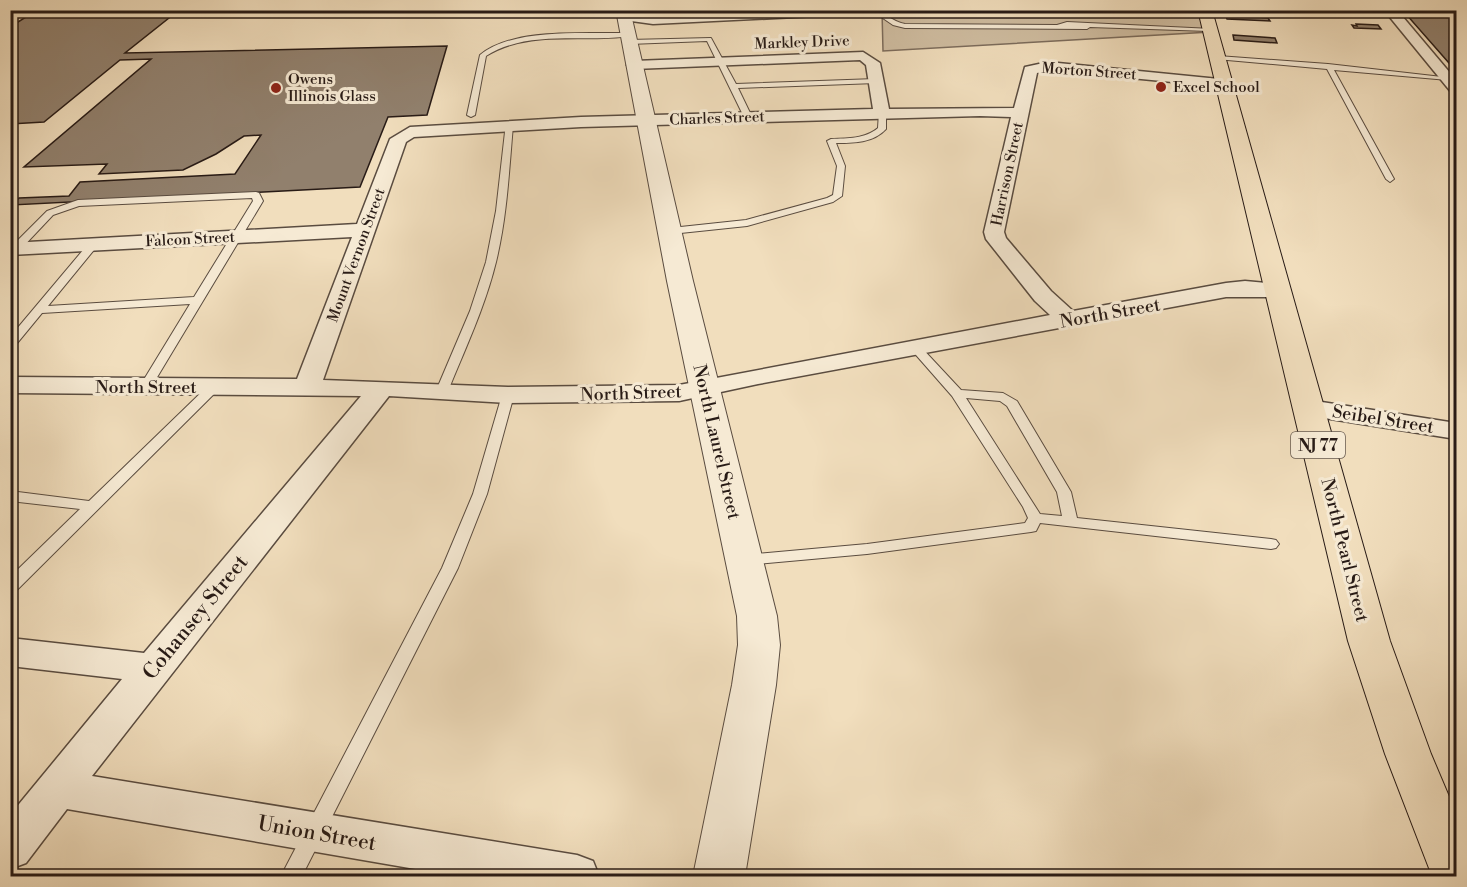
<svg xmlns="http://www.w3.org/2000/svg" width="1467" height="887" font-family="'Libre Bodoni',serif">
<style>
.green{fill:#cfbda1;stroke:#7c6c5c;stroke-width:1.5}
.building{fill:#91806d;stroke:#281b16;stroke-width:1.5}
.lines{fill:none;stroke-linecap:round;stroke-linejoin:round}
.service-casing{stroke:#5a4c40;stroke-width:2}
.minor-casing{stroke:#5a4c40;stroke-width:3}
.tertiary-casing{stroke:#5a4c40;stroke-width:2}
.primary-casing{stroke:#281b16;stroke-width:2}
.service{fill:#f6ead4;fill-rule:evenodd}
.minor{fill:#f6ead4;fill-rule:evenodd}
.tertiary{fill:#f6ead4;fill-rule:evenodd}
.primary{fill:#f1debd;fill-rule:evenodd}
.poi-dot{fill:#8f2418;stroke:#f6ead4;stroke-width:2}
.labels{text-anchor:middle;stroke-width:6;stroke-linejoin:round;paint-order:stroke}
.far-street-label{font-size:15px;fill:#281b16;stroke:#f6ead4}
.far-poi-label{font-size:15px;fill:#281b16;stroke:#f6ead4;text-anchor:start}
.shield{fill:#f6ead4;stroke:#66594f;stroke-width:1.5}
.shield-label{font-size:16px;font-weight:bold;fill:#281b16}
.street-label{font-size:18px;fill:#281b16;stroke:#f6ead4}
.near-street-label{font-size:21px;fill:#281b16;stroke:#f6ead4}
</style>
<rect width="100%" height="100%" fill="#f1debd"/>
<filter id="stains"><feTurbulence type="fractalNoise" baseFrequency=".00333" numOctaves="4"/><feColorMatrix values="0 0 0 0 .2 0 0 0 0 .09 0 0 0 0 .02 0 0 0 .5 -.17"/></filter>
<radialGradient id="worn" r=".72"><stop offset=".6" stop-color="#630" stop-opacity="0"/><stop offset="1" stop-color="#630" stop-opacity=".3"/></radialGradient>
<path class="green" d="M 882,11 L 1205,11 L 1210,32 L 883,51 Z"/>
<g class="building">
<path d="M 37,10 L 179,10 L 125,53 L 447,46 L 427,115 L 388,117 L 360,187 L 12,205 L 19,198 L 69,196 L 80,182 L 235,174 L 261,135 L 244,136 L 216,154 L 183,170 L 99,174 L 107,164 L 24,167 L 151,59 L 120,60 L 44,122 L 10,124 L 10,27 Z"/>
<path d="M 1405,13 L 1456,17 L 1456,71 Z"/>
<path d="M 1225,14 L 1268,18 L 1270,21 L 1227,19 Z"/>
<path d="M 1356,24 L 1378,25 L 1381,29 L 1354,28 L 1352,25 L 1357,26 Z"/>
<path d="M 1233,35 L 1275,38 L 1277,43 L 1234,40 Z"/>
</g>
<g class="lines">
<g class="service-casing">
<g id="service">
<path d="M 871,10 C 883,10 892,22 905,24 L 1057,25 L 1067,22 L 1212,29 L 1209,31 L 1090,27 L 1087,29 L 905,28 L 893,25 Z"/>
<path d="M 628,33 L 630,36 C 582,43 529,29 486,56 L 475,115 L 471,117 L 467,115 L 480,55 C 514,27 586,34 628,33 Z"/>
<path d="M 711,38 L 736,84 L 876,79 L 879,81 L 876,83 L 738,88 L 752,117 L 748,119 L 744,117 L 707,41 L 629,44 L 626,42 L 629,40 Z"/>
<path d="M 1218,56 L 1328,64 L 1451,78 L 1448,80 L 1334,70 L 1394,179 L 1390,182 L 1386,179 L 1327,69 L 1216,59 Z"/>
<path d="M 879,112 L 886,114 L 886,129 C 873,143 854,143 836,143 L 845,166 L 842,196 L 833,202 L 747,226 L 671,234 L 666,231 L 671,228 L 746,220 L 827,198 L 833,195 L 837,166 L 827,141 L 831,139 C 848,138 865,139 878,128 Z"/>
<path d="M 506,123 L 513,125 C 509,171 507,217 496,262 C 485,307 465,349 448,391 L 442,395 L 436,391 L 470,311 L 486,262 L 496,211 Z"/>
<path d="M 256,192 L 259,193 L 263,201 L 150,389 L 146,390 L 140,386 L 190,304 L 42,313 L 14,347 L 10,348 L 10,337 L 89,243 L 93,242 L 98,245 L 48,306 L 194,297 L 253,201 L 252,198 L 79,206 L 53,215 L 19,251 L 11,251 L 11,247 L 47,211 L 78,200 Z"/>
<path d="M 915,343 L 919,345 L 961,390 L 1003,393 L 1017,401 L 1071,492 L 1077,518 L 1271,539 L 1276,540 L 1279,544 L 1276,548 L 1271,549 L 1040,523 L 1036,531 L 1031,532 L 867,554 L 745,565 L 739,564 L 737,560 L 739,556 L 745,555 L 867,544 L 1025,523 L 1028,518 L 1023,507 L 952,396 L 909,347 ZM 966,398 L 1000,401 L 1007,406 L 1057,492 L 1062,516 L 1040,514 Z"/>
<path d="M 214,383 L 220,387 L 218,390 L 16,591 L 10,593 L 10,577 L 80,509 L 10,501 L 10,491 L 89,501 L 210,384 Z"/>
<path d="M 508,391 L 514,395 L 487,494 L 458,568 L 302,876 L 281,876 L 442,568 L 473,494 L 502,395 Z"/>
</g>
</g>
<g class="minor-casing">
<g id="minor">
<path d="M 772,10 L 862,10 L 856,14 L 653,24 L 624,20 L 618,16 L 624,12 L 653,16 Z"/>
<path d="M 1384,10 L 1397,10 L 1456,80 L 1456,93 L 1451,92 Z"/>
<path d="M 863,52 L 880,63 L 889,109 L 1014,108 L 1025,67 L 1048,62 L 1229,80 L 1231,83 L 1224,87 L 1048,70 L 1037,73 L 1004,232 L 1006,238 L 1051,291 L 1073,311 L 1226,283 L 1245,281 L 1287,285 L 1290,290 L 1287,295 L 1279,297 L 1226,297 L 758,384 L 679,401 L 508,403 L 389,396 L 92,776 L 577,855 L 593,861 L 599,876 L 456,876 L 67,809 L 26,863 L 10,869 L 10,815 L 122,679 L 10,666 L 10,638 L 144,653 L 361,396 L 10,393 L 10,377 L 297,379 L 352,237 L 10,255 L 10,243 L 357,224 L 390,139 L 410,127 L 581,117 L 873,109 L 866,65 L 860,60 L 634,69 L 627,65 L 634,61 ZM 980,116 L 1011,117 L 984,232 L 986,239 L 1035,301 L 1050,315 L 679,385 L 508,387 L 323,380 L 406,142 L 414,137 L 581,127 Z"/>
<path d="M 1309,400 L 1456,423 L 1456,439 L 1299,414 L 1295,408 L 1299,402 Z"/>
</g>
</g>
<g class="tertiary-casing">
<g id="tertiary">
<path d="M 616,10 L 630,10 L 693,281 L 777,616 L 780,645 L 776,685 L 745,876 L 693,876 L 732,685 L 738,645 L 737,616 L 667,281 Z"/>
<path d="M 1405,10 L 1456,10 L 1456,18 L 1412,14 Z"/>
</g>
</g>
<g class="primary-casing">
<path id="primary" d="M 1198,10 L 1212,10 L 1390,641 L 1431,754 L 1456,813 L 1456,876 L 1432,876 L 1385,754 L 1348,641 Z"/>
</g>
<use href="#service" class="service"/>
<use href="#minor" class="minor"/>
<use href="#tertiary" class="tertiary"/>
<use href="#primary" class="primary"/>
</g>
<g class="poi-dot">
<circle cx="1161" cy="87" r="6"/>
<circle cx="276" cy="88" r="6"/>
</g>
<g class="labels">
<g class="far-street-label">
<text transform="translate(802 42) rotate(-2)" y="5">Markley Drive</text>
<text transform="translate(1089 71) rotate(4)" y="5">Morton Street</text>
<text transform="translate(717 118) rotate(-2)" y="5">Charles Street</text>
<text transform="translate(1007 174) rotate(-78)" y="5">Harrison Street</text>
<text transform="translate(190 239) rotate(-3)" y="5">Falcon Street</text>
<text transform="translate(356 255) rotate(-70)" y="5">Mount Vernon Street</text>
</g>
<g class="far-poi-label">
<text x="288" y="84">Owens<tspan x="288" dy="17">Illinois Glass</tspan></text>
<text x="1173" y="92">Excel School</text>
</g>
<rect class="shield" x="1291" y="432" width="54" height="26" rx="4.5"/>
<g class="shield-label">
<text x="1318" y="451">NJ 77</text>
</g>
<g class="street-label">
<text transform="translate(1110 313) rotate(-10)" y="6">North Street</text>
<text x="146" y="393">North Street</text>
<text transform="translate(631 393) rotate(-2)" y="6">North Street</text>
<text transform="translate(1383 419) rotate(9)" y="6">Seibel Street</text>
<text transform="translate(717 442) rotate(77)" y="6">North Laurel Street</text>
<text transform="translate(1345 550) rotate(76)" y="6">North Pearl Street</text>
</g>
<g class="near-street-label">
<text transform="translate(195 617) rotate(-51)" y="7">Cohansey Street</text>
<text transform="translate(317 833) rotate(10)" y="7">Union Street</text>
</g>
</g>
<rect width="1467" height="887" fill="none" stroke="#f1debd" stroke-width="36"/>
<rect x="12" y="12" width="1443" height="863" fill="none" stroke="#281b16" stroke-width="3"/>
<rect x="18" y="18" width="1431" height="851" fill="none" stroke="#281b16" stroke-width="1.5"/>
<rect width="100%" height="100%" filter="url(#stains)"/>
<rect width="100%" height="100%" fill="url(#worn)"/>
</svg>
